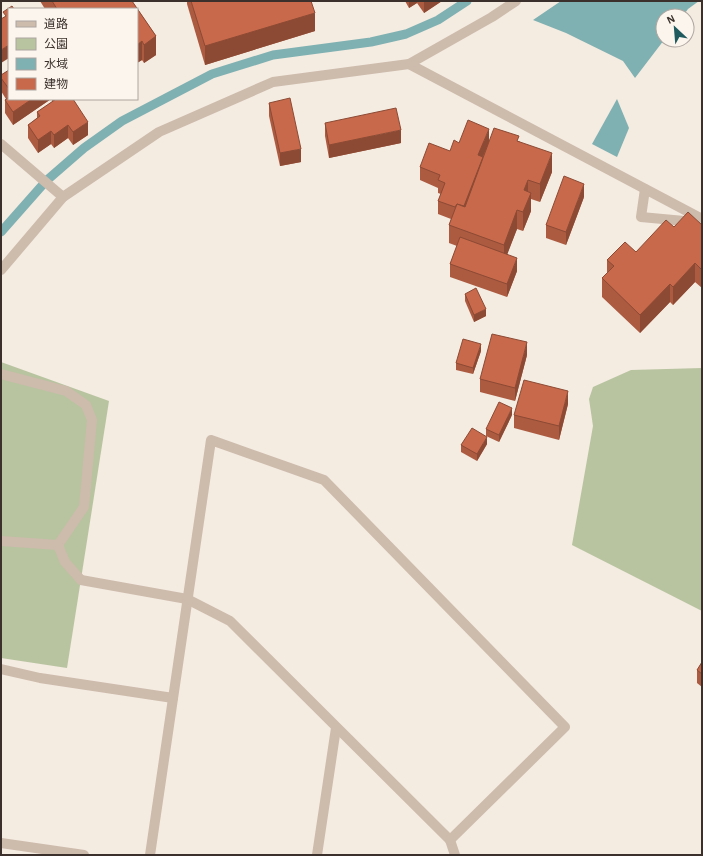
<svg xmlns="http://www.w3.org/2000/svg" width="703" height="856" font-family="'Alegreya Sans','Noto Sans JP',sans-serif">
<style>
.green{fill:#b8c4a0}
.water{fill:#7fb0b2}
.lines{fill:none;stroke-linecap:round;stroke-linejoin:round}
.stream{stroke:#7fb0b2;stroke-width:9}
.lane{stroke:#cdbbac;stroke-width:10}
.street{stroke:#cdbbac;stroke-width:10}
.wall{fill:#ac5a40}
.shaded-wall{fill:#8c4a34}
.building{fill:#c8694b;stroke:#8c4a34}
</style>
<rect width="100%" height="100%" fill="#f4ebe1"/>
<g class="green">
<path d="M 1,362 L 109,401 L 67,668 L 1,658 Z"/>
<path d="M 702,368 L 702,611 L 572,545 L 593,426 L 589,399 L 593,387 L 631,370 Z"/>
</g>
<g class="water">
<path d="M 561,1 L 699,1 L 688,9 L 683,16 L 663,16 L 663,40 L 664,40 L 635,78 L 623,61 L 566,33 L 533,20 Z"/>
<path d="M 617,99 L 629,128 L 617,157 L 592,144 Z"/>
</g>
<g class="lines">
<path class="stream" d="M 1,232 L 46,181 L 84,148 L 122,121 L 212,74 L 273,55 L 371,42 L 406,34 L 438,20 L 467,1"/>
<g class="lane">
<path d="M 645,189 L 641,217 L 684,221 L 702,233"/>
<path d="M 1,374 L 66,391 L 86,405 L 92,420 L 84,507 L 58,545"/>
<path d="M 1,541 L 58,545"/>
<path d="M 58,545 L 65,562 L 81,580"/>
</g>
<g class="street">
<path d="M 409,64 L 702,219"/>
<path d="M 1,144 L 63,197"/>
<path d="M 1,270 L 63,197 L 159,132 L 273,82 L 409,64 L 492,17 L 516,1"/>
<path d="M 81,580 L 187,599 L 230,621 L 450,840 L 455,855"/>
<path d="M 1,669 L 40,678 L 173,698"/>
<path d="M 1,843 L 84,855"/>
<path d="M 150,855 L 211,440 L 324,480 L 565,727 L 450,840"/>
<path d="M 317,855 L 336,728"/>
</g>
</g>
<g class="wall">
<path d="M 40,1 L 132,1 L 156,36 L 156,55 L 144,63 L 142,60 L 137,63 L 137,9 L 45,9 Z"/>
<path d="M 187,1 L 311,1 L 315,31 L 205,65 L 187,4 Z"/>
<path d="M 405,1 L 442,1 L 424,13 L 417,3 L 409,8 Z"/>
<path d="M 9,70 L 9,99 L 51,99 L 13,125 L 5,113 L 5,100 L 6,99 L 1,91 L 1,75 Z"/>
<path d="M 52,99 L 73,99 L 88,135 L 73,145 L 68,138 L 54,148 L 51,144 L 38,153 L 28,138 L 28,125 L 37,118 L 37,112 L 52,102 Z"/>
<path d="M 269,103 L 301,162 L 280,166 L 269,116 Z"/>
<path d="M 325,123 L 401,143 L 329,158 L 325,136 Z"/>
<path d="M 489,141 L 519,141 L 552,172 L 540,202 L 531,199 L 531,211 L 523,231 L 517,229 L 507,254 L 517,271 L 507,297 L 450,277 L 450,264 L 457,246 L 449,243 L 449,225 L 451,219 L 438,214 L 438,201 L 441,194 L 438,193 L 438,188 L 420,180 L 420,167 L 450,151 L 459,143 Z"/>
<path d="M 584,197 L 566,245 L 546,238 L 546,225 Z"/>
<path d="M 702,225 L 702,288 L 695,282 L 673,305 L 670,302 L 640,333 L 602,297 L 602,278 L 607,273 L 607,260 L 636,252 L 674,227 Z"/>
<path d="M 465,294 L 486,316 L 474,322 L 465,301 Z"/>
<path d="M 481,351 L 473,374 L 456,370 L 456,363 Z"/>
<path d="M 527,355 L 515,401 L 480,392 L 480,379 Z"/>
<path d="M 568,404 L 559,440 L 514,428 L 514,415 Z"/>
<path d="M 512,415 L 499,442 L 486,436 L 486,429 Z"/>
<path d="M 487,444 L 477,461 L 461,452 L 461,445 Z"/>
<path d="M 702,662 L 702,687 L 697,683 L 697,670 Z"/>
</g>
<g class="shaded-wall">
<path d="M 409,1 L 417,1 L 417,3 L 409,8 Z"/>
<path d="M 424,1 L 442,1 L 424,13 Z"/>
<path d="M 315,13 L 315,31 L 205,65 L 205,46 Z"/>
<path d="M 156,36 L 156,55 L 144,63 L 144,45 Z"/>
<path d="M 142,41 L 142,60 L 137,63 L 137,45 Z"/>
<path d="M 9,45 L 9,58 L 1,63 L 1,50 Z"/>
<path d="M 32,99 L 51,99 L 13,125 L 13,112 Z"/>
<path d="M 88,122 L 88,135 L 73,145 L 73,132 Z"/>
<path d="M 68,125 L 68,138 L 54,148 L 54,135 Z"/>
<path d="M 489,129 L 489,142 L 478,168 L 478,155 Z"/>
<path d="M 401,130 L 401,143 L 329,158 L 329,145 Z"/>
<path d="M 51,131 L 51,144 L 38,153 L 38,140 Z"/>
<path d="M 301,149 L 301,162 L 280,166 L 280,153 Z"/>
<path d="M 552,153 L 552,172 L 540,202 L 540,184 Z"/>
<path d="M 483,157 L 462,223 L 462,210 Z"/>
<path d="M 528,180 L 528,198 L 524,190 Z"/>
<path d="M 584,184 L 584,197 L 566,245 L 566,232 Z"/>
<path d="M 531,193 L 531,211 L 523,231 L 523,212 Z"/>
<path d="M 517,210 L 517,229 L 504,263 L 504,245 Z"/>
<path d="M 517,258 L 517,271 L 507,297 L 507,284 Z"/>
<path d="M 695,263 L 695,282 L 673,305 L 673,287 Z"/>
<path d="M 670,284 L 670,302 L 640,333 L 640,315 Z"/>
<path d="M 486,309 L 486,316 L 474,322 L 474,315 Z"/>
<path d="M 527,342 L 527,355 L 515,401 L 515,388 Z"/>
<path d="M 481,344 L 481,351 L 473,374 L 473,368 Z"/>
<path d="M 568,391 L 568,404 L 559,440 L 559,426 Z"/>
<path d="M 512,408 L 512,415 L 499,442 L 499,435 Z"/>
<path d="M 487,437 L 487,444 L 477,461 L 477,454 Z"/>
</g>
<g class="building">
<path d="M 52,1 L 132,1 L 156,36 L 144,45 L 142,41 L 137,45 L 137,9 L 57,9 Z"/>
<path d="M 191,1 L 311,1 L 315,13 L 205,46 Z"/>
<path d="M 12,6 L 14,9 L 9,9 L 9,45 L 1,50 L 1,19 L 6,16 L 3,12 Z"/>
<path d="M 9,70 L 9,89 L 1,78 L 1,75 Z"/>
<path d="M 9,97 L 9,99 L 32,99 L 13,112 L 5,100 Z"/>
<path d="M 290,98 L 301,149 L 280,153 L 269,103 Z"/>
<path d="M 56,99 L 73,99 L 88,122 L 73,132 L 68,125 L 54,135 L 51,131 L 38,140 L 28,125 L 40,116 L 37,112 Z"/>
<path d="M 396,108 L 401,130 L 329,145 L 325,123 Z"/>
<path d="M 468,120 L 489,129 L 478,155 L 483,157 L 464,206 L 457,204 L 455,207 L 438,201 L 445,183 L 438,180 L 440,175 L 420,167 L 429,143 L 450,151 L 454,140 L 459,143 Z"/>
<path d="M 494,128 L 519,136 L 517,141 L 552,153 L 540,184 L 528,180 L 524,190 L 531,193 L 523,212 L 517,210 L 504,245 L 449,225 L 457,204 L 465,207 Z"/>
<path d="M 564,176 L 584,184 L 566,232 L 546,225 Z"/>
<path d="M 688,212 L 702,225 L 702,270 L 695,263 L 673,287 L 670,284 L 640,315 L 602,278 L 614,266 L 607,260 L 625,242 L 636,252 L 666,220 L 674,227 Z"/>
<path d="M 460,237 L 517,258 L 507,284 L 450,264 Z"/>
<path d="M 476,288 L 486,309 L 474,315 L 465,294 Z"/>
<path d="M 492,334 L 527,342 L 515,388 L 480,379 Z"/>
<path d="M 463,339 L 481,344 L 473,368 L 456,363 Z"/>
<path d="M 524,380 L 568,391 L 559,426 L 514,415 Z"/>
<path d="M 499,402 L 512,408 L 499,435 L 486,429 Z"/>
<path d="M 472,428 L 487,437 L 477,454 L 461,445 Z"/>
<path d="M 702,662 L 702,674 L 697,670 Z"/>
</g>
<rect width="703" height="856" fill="none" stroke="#3b302b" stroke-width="4"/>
<rect x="8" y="8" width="130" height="92" fill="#fbf5ee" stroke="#aea6a0"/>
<rect x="16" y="21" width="20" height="6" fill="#cdbbac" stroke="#aea6a0"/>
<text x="44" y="28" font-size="12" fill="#3b302b">道路</text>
<rect x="16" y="38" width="20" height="12" fill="#b8c4a0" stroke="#aea6a0"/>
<text x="44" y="48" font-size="12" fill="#3b302b">公園</text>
<rect x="16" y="58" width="20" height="12" fill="#7fb0b2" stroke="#aea6a0"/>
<text x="44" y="68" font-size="12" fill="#3b302b">水域</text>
<rect x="16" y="78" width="20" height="12" fill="#c8694b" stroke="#aea6a0"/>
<text x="44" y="88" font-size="12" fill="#3b302b">建物</text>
<g transform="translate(675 28) rotate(334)"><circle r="19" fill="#fbf5ee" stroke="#aea6a0"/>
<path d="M0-3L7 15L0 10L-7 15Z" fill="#1f5a5e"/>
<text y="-6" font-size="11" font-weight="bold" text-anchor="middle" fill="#3b302b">N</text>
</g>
</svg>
